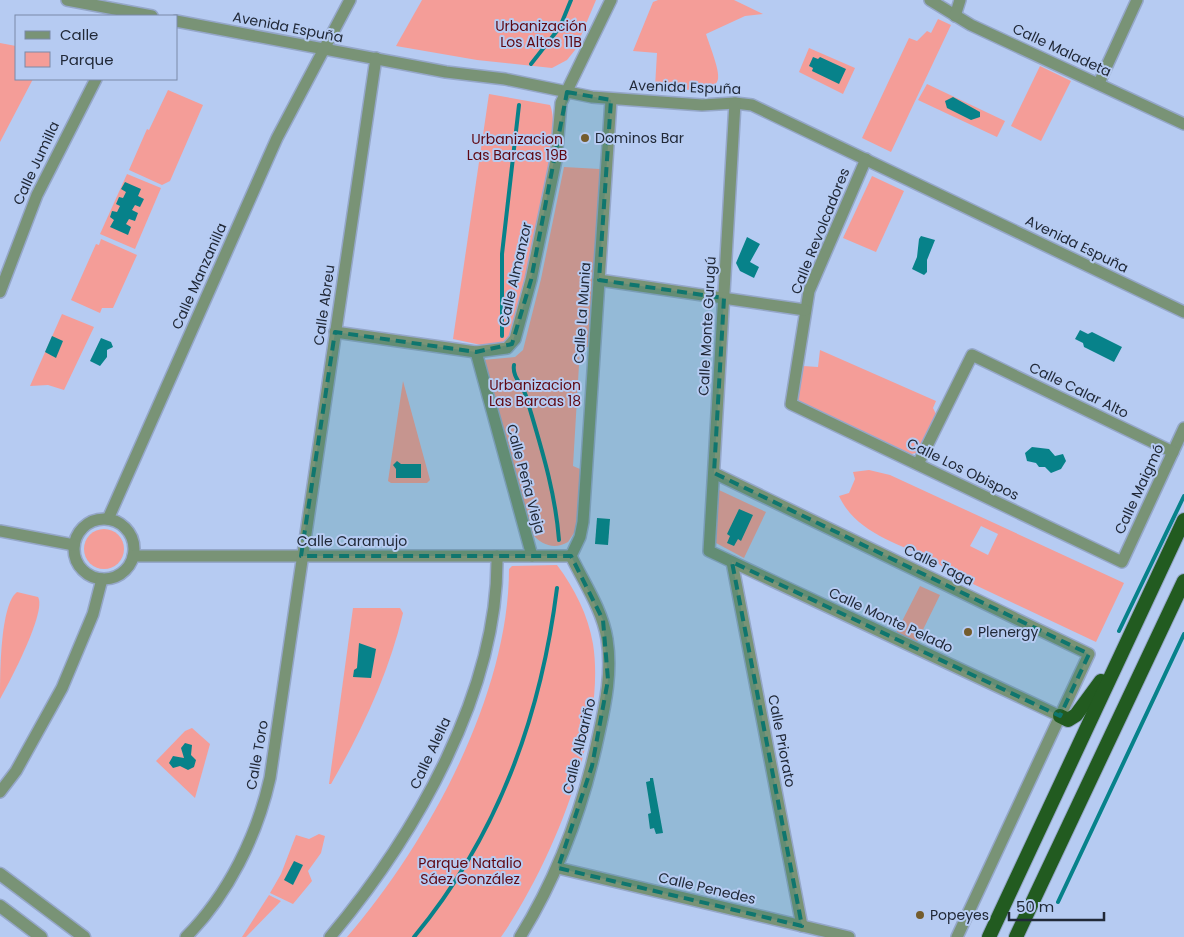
<svg xmlns="http://www.w3.org/2000/svg" width="1184" height="937" font-family="Poppins,sans-serif">
<style>
.green{fill:#f49d98;fill-rule:evenodd}
.water{fill:#07828a}
.lines{fill:none;stroke-linecap:round;stroke-linejoin:round}
.stream{stroke:#07828a;stroke-width:4}
.minor-casing{stroke:#95a7c9;stroke-width:14}
.tertiary-casing{stroke:#95a7c9;stroke-width:15}
.trunk-casing{stroke:#95a7c9;stroke-width:16}
.minor{stroke:#799376;stroke-width:11}
.tertiary{stroke:#799376;stroke-width:12}
.trunk{stroke:#225b20;stroke-width:14}
.marked{fill:#0f766e;fill-opacity:0.2;stroke:#0f766e;stroke-width:4;stroke-dasharray:10 6;stroke-linejoin:round}
.poi-dot{fill:#745c2d;stroke:#b6cbf2;stroke-width:2}
.labels{text-anchor:middle;stroke-width:4;stroke-linejoin:round;paint-order:stroke}
.park-label{font-size:14px;fill:#5f0812;stroke:#b6cbf2}
.street-label{font-size:14px;fill:#212938;stroke:#b6cbf2}
.poi-label{font-size:14px;fill:#212938;stroke:#b6cbf2;text-anchor:start}
</style>
<rect width="100%" height="100%" fill="#b6cbf2"/>
<g class="green">
<path d="M 422,0 L 596,0 L 575,50 L 567,60 L 552,68 L 477,60 L 396,46 Z"/>
<path d="M 658,0 L 734,0 L 763,14 L 745,16 L 706,34 C 709,44 720,70 718,79 C 715,96 668,88 655,87 L 657,53 L 633,51 L 653,2 Z"/>
<path d="M 938,19 L 951,25 L 891,152 L 862,138 L 909,38 L 917,41 L 927,31 L 931,33 Z"/>
<path d="M 0,43 L 16,46 L 16,79 L 33,79 L 0,142 Z"/>
<path d="M 809,48 L 855,68 L 843,94 L 799,72 Z"/>
<path d="M 1040,66 L 1071,81 L 1041,141 L 1011,126 Z"/>
<path d="M 927,84 L 1005,121 L 997,137 L 918,100 Z"/>
<path d="M 168,90 L 203,105 L 170,181 L 162,185 L 129,170 L 147,129 L 149,130 Z"/>
<path d="M 489,94 L 550,105 C 565,140 522,300 508,342 L 481,345 L 453,339 Z"/>
<path d="M 564,167 L 600,169 L 588,347 L 580,348 L 573,466 L 580,469 L 576,530 L 568,542 C 554,550 542,545 532,534 L 483,360 L 515,357 L 523,350 L 541,279 Z"/>
<path d="M 127,174 L 161,188 L 135,249 L 100,234 Z"/>
<path d="M 872,176 L 904,191 L 876,252 L 843,238 Z"/>
<path d="M 101,239 L 137,255 L 113,308 L 102,308 L 100,313 L 71,300 L 96,244 L 99,245 Z"/>
<path d="M 62,314 L 94,327 L 64,390 L 48,385 L 30,386 Z"/>
<path d="M 820,350 L 936,401 L 933,408 L 936,414 L 916,453 L 911,454 L 798,401 L 803,366 L 818,367 Z"/>
<path d="M 403,381 L 430,480 L 427,483 L 391,483 L 388,481 Z"/>
<path d="M 869,470 L 890,475 L 1124,583 L 1096,642 L 954,575 C 947,570 940,564 932,560 C 898,543 856,533 839,496 L 849,493 L 855,479 L 853,472 ZM 981,526 L 998,534 L 988,555 L 970,546 Z"/>
<path d="M 719,490 L 766,512 L 744,558 L 716,543 Z"/>
<circle cx="104" cy="549" r="20"/>
<path d="M 557,565 C 575,589 588,615 593,644 C 607,732 550,866 501,937 L 347,937 C 428,843 509,695 509,569 L 512,566 Z"/>
<path d="M 920,586 L 940,595 L 917,642 L 896,633 Z"/>
<path d="M 17,592 L 38,597 C 47,611 9,683 0,699 C 0,674 0,605 17,592 Z"/>
<path d="M 353,608 L 400,608 L 403,613 C 389,673 362,730 331,784 L 329,784 Z"/>
<path d="M 192,728 L 210,744 L 195,798 L 156,761 L 185,731 Z"/>
<path d="M 319,834 L 325,836 L 321,853 L 308,871 L 312,881 L 293,904 L 270,893 L 281,874 L 296,835 L 309,839 Z"/>
<path d="M 269,895 L 281,901 L 246,937 L 242,937 Z"/>
</g>
<g class="water">
<path d="M 813,57 L 818,59 L 820,57 L 846,69 L 839,84 L 812,71 L 813,68 L 809,66 Z"/>
<path d="M 953,97 L 980,112 L 980,117 L 971,120 L 947,108 L 945,101 Z"/>
<path d="M 125,182 L 141,189 L 138,196 L 144,199 L 140,207 L 135,205 L 132,210 L 138,213 L 135,221 L 129,219 L 126,224 L 131,227 L 128,235 L 110,227 L 114,220 L 110,217 L 112,211 L 117,212 L 120,206 L 116,204 L 119,197 L 123,198 L 126,192 L 121,189 Z"/>
<path d="M 921,236 L 935,240 L 927,260 L 927,272 L 924,275 L 912,269 L 917,257 L 919,239 Z"/>
<path d="M 747,237 L 760,244 L 750,262 L 759,267 L 754,278 L 740,271 L 736,263 Z"/>
<path d="M 1080,330 L 1088,334 L 1092,332 L 1122,347 L 1114,362 L 1084,347 L 1083,343 L 1075,339 Z"/>
<path d="M 52,336 L 63,341 L 56,358 L 45,352 Z"/>
<path d="M 101,338 L 111,342 L 113,347 L 107,350 L 107,357 L 100,366 L 90,361 Z"/>
<path d="M 1032,447 L 1049,449 L 1055,456 L 1063,454 L 1066,461 L 1061,469 L 1051,473 L 1045,467 L 1039,467 L 1036,463 L 1027,461 L 1025,453 Z"/>
<path d="M 397,461 L 401,464 L 421,464 L 421,478 L 396,478 L 396,469 L 393,465 Z"/>
<path d="M 739,509 L 753,515 L 741,541 L 738,539 L 734,546 L 727,543 L 730,536 L 727,534 Z"/>
<path d="M 597,518 L 610,519 L 608,545 L 595,544 Z"/>
<path d="M 359,643 L 376,649 L 371,678 L 353,677 L 354,670 L 357,668 Z"/>
<path d="M 185,743 L 192,745 L 191,755 L 196,760 L 194,767 L 188,770 L 180,766 L 173,768 L 169,763 L 173,756 L 184,758 L 181,748 Z"/>
<path d="M 650,778 L 653,778 L 663,833 L 656,834 L 654,828 L 650,829 L 648,814 L 651,813 L 646,782 L 650,781 Z"/>
<path d="M 294,861 L 303,865 L 293,885 L 284,880 Z"/>
</g>
<g class="lines">
<g class="stream">
<path d="M 531,64 L 560,27 L 571,0"/>
<path d="M 502,336 L 502,254 L 519,105"/>
<path d="M 514,365 C 512,377 522,384 526,396 C 540,444 555,489 559,540"/>
<path d="M 1119,631 L 1184,496"/>
<path d="M 1058,902 L 1184,634"/>
<path d="M 414,937 C 497,837 541,716 557,588"/>
</g>
<g class="minor-casing">
<g id="minor">
<path d="M 67,0 L 152,16"/>
<path d="M 930,0 L 971,25 L 1184,124"/>
<path d="M 955,16 L 960,0"/>
<path d="M 176,21 L 446,72 L 505,79 L 592,97 L 702,105 L 735,103 L 752,105 L 1184,312"/>
<path d="M 1099,83 L 1137,0"/>
<path d="M 735,103 L 709,551 L 1060,716"/>
<path d="M 866,159 L 809,291 L 791,404 L 1122,562 L 1184,428"/>
<path d="M 599,280 L 805,310"/>
<path d="M 0,292 L 37,195 L 96,79"/>
<path d="M 335,332 L 476,352 L 507,348 L 515,339 L 531,280 L 556,160 L 561,103 L 611,0"/>
<path d="M 476,352 L 532,556"/>
<path d="M 918,464 L 972,355 L 1173,452"/>
<path d="M 714,473 L 1089,654 L 957,937"/>
<circle cx="104" cy="549" r="30"/>
<path d="M 108,519 L 277,138 L 350,0"/>
<path d="M 0,531 L 74,545"/>
<path d="M 133,556 L 571,556"/>
<path d="M 571,556 L 580,537 L 583,522 L 611,100"/>
<path d="M 732,562 L 802,926"/>
<path d="M 0,792 L 16,771 L 62,688 L 93,614 L 102,579"/>
<path d="M 558,868 L 849,937"/>
<path d="M 186,937 C 228,895 257,836 270,778 L 376,58"/>
<path d="M 330,937 C 415,836 499,691 497,556"/>
<path d="M 520,937 C 559,874 584,805 599,733 C 606,702 612,671 607,639 C 602,609 584,583 571,556"/>
</g>
</g>
<g class="tertiary-casing">
<g id="tertiary">
<path d="M 0,874 L 84,937"/>
<path d="M 0,906 L 41,937"/>
</g>
</g>
<g class="trunk-casing">
<g id="trunk">
<path d="M 1060,716 L 1068,720 L 1076,715 L 1101,681"/>
<path d="M 989,937 L 1184,520"/>
<path d="M 1016,937 L 1184,581"/>
</g>
</g>
<use href="#minor" class="minor"/>
<use href="#tertiary" class="tertiary"/>
<use href="#trunk" class="trunk"/>
</g>
<path class="marked" d="M 567,92 L 611,100 L 599,280 L 724,298 L 714,473 L 1089,654 L 1060,716 L 732,562 L 802,926 L 558,868 L 592,766 L 608,680 L 603,620 L 571,556 L 301,556 L 335,332 L 476,352 L 512,344 L 531,280 Z"/>
<g class="poi-dot">
<circle cx="585" cy="138" r="5"/>
<circle cx="968" cy="632" r="5"/>
<circle cx="920" cy="915" r="5"/>
</g>
<g class="labels">
<g class="park-label">
<text x="541" y="31">Urbanización<tspan x="541" dy="16">Los Altos 11B</tspan></text>
<text x="517" y="144">Urbanizacion<tspan x="517" dy="16">Las Barcas 19B</tspan></text>
<text x="535" y="390">Urbanizacion<tspan x="535" dy="16">Las Barcas 18</tspan></text>
<text x="470" y="868">Parque Natalio<tspan x="470" dy="16">Sáez González</tspan></text>
</g>
<g class="street-label">
<text transform="translate(288 27) rotate(11)" y="5">Avenida Espuña</text>
<text transform="translate(1062 50) rotate(25)" y="5">Calle Maladeta</text>
<text transform="translate(685 87) rotate(2)" y="5">Avenida Espuña</text>
<text transform="translate(36 163) rotate(-65)" y="5">Calle Jumilla</text>
<text transform="translate(820 231) rotate(-68)" y="5">Calle Revolcadores</text>
<text transform="translate(1077 244) rotate(26)" y="5">Avenida Espuña</text>
<text transform="translate(515 274) rotate(-77)" y="5">Calle Almanzor</text>
<text transform="translate(199 276) rotate(-66)" y="5">Calle Manzanilla</text>
<text transform="translate(324 305) rotate(-82)" y="5">Calle Abreu</text>
<text transform="translate(582 313) rotate(-86)" y="5">Calle La Munia</text>
<text transform="translate(707 326) rotate(-87)" y="5">Calle Monte Gurugú</text>
<text transform="translate(1079 390) rotate(26)" y="5">Calle Calar Alto</text>
<text transform="translate(963 469) rotate(26)" y="5">Calle Los Obispos</text>
<text transform="translate(526 479) rotate(75)" y="5">Calle Peña Vieja</text>
<text transform="translate(1139 489) rotate(-65)" y="5">Calle Maigmó</text>
<text x="352" y="546">Calle Caramujo</text>
<text transform="translate(939 565) rotate(26)" y="5">Calle Taga</text>
<text transform="translate(891 620) rotate(25)" y="5">Calle Monte Pelado</text>
<text transform="translate(782 741) rotate(79)" y="5">Calle Priorato</text>
<text transform="translate(579 746) rotate(-76)" y="5">Calle Albariño</text>
<text transform="translate(430 753) rotate(-65)" y="5">Calle Alella</text>
<text transform="translate(257 755) rotate(-80)" y="5">Calle Toro</text>
<text transform="translate(707 888) rotate(13)" y="5">Calle Penedes</text>
</g>
<g class="poi-label">
<text x="595" y="143">Dominos Bar</text>
<text x="978" y="637">Plenergy</text>
<text x="930" y="920">Popeyes</text>
</g>
</g>
<rect x="15" y="15" width="162" height="65" fill="#b6cbf2" stroke="#7a8aa8"/>
<rect x="25" y="31" width="25" height="8" fill="#799376" stroke="#7a8aa8"/>
<text x="60" y="40" font-size="15" fill="#212938">Calle</text>
<rect x="25" y="52" width="25" height="15" fill="#f49d98" stroke="#7a8aa8"/>
<text x="60" y="65" font-size="15" fill="#212938">Parque</text>
<path d="M1009 912v8h95v-8" fill="none" stroke="#212938" stroke-width="2.5"/>
<text x="1016" y="912" font-size="15" fill="#212938" stroke="#b6cbf2" stroke-width="4" paint-order="stroke">50 m</text>
</svg>
